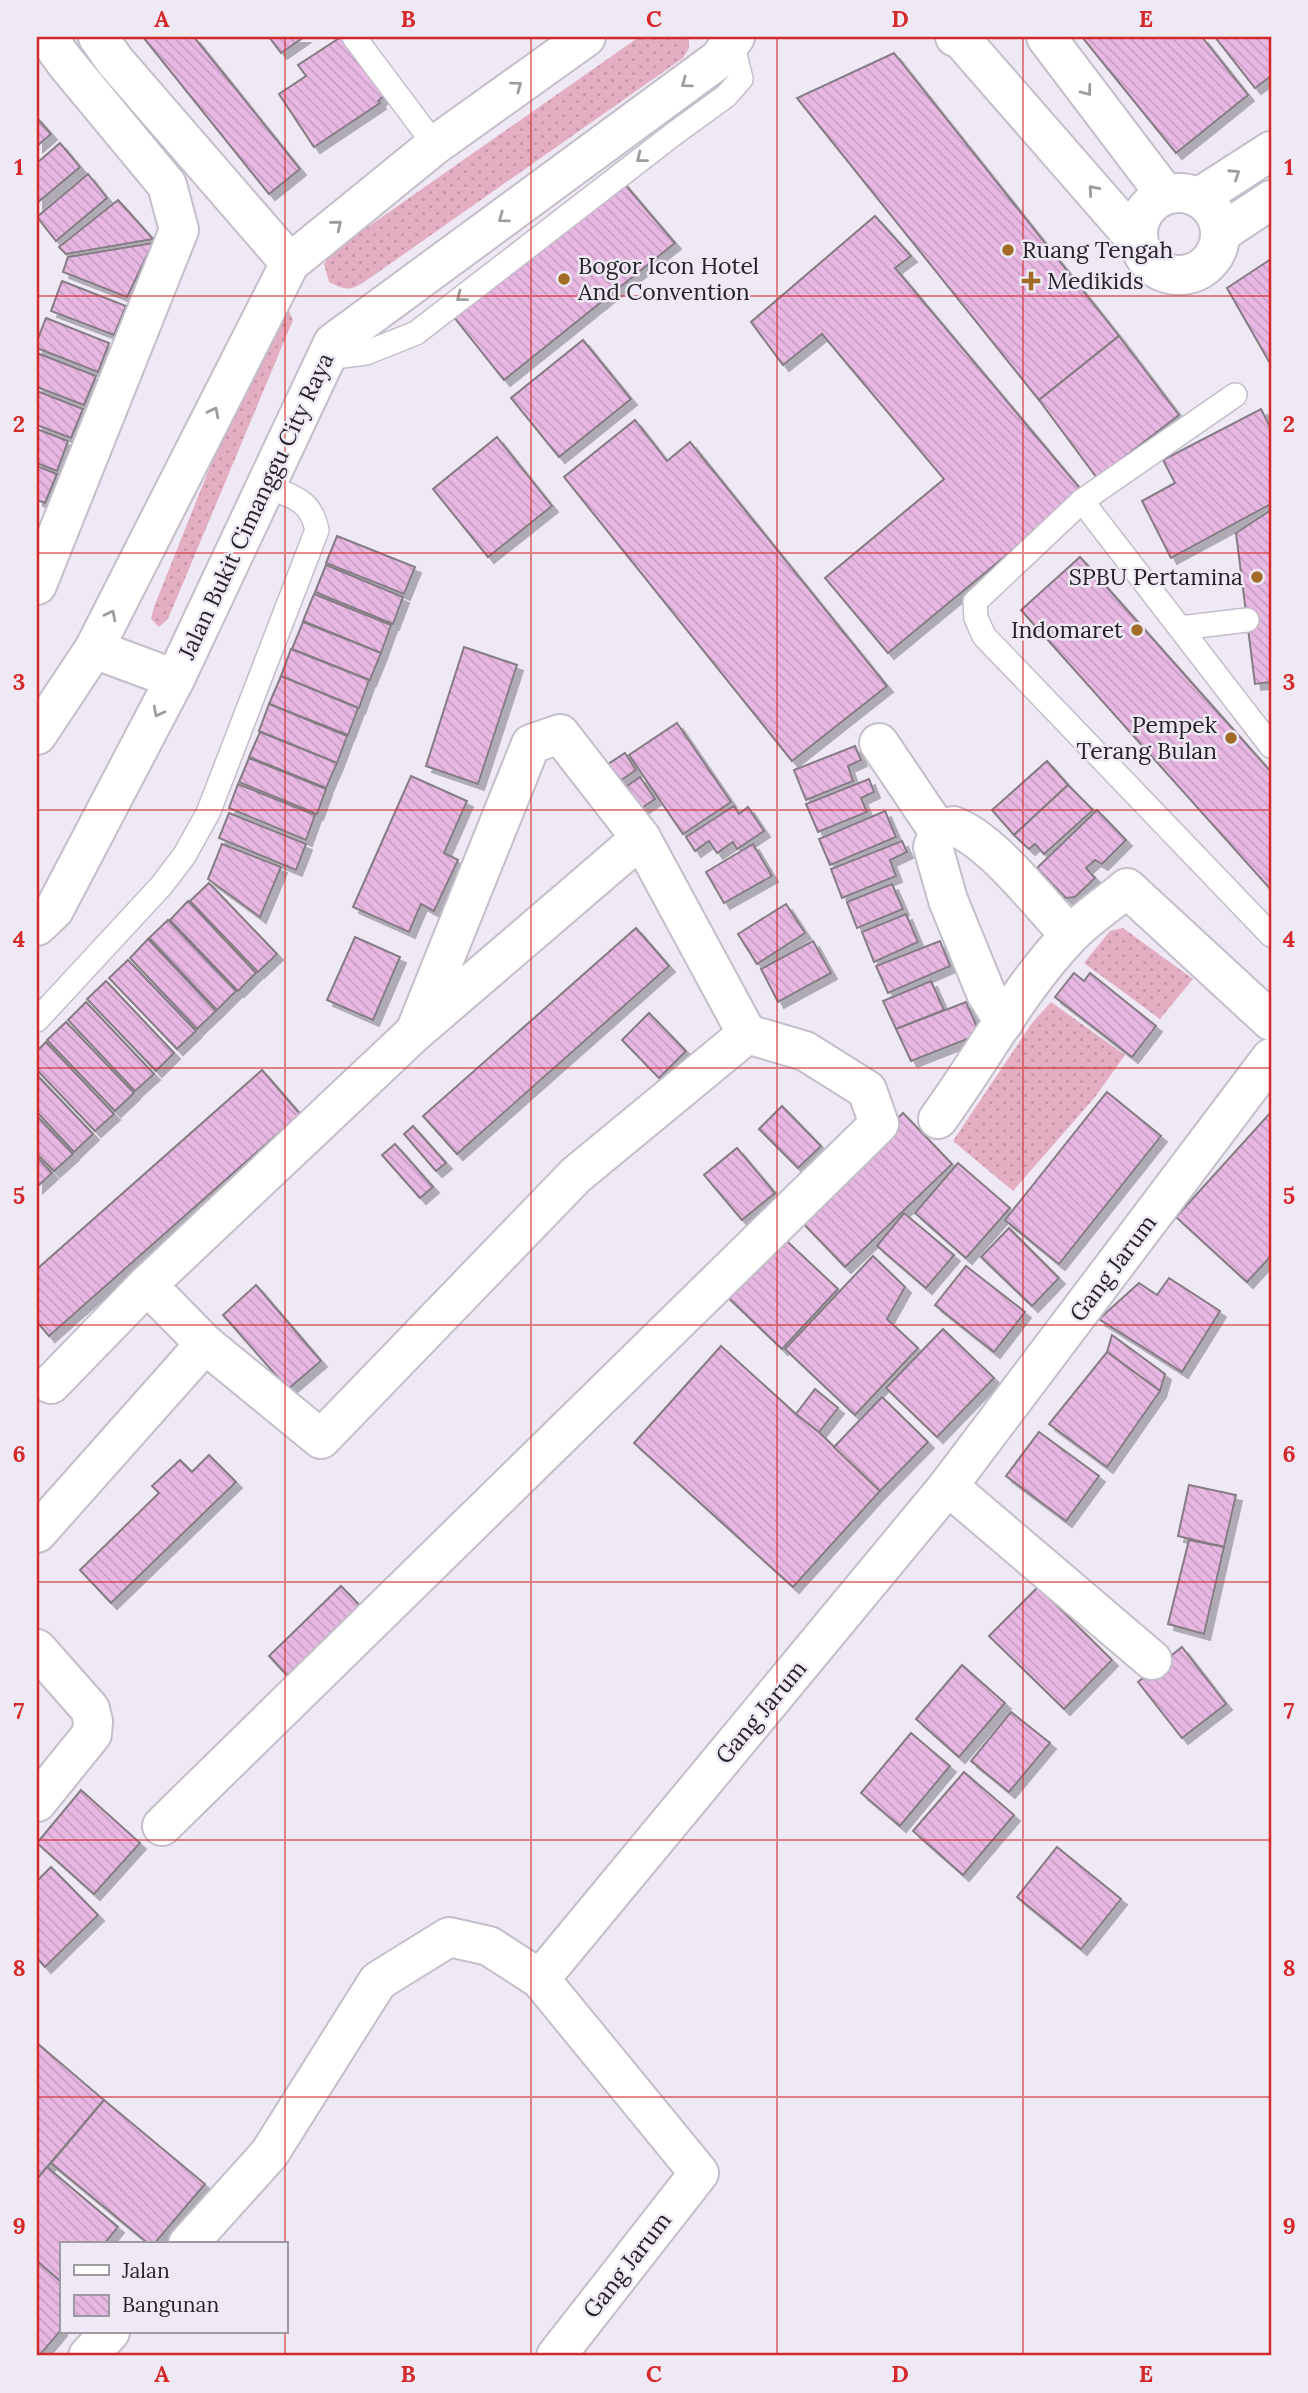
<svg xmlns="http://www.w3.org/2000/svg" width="1308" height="2393" font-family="Lora,serif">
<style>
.grass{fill:url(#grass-dots)}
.building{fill:url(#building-back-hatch);stroke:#857b84;stroke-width:2;filter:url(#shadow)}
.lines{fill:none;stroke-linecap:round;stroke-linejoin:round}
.service-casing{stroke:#c3beca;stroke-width:26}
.minor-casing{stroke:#c3beca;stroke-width:42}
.service{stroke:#fff;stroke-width:23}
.minor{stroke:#fff;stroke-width:38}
.oneway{stroke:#9d9c9e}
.grid{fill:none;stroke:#d62828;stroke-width:2;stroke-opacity:0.55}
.poi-dot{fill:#a16c25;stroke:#eee9f5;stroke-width:2.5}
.labels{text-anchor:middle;stroke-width:5;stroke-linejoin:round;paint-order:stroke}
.poi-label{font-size:23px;fill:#252327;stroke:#eee9f5;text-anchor:start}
.street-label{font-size:23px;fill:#252327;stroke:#eee9f5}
.neatline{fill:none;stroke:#d62828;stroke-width:2.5}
.grid-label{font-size:23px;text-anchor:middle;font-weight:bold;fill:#d62828}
</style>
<defs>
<pattern id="grass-dots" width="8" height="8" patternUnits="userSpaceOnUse" patternTransform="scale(1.75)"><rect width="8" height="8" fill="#e3aec1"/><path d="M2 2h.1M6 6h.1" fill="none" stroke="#c395a6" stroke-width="1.8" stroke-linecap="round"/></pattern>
<pattern id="building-back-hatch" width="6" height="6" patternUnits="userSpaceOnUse" patternTransform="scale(1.75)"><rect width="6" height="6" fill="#e8b8e3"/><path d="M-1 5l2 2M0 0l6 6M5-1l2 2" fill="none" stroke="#c79ec3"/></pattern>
<filter id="shadow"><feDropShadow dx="6" dy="6" stdDeviation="0" flood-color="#0004"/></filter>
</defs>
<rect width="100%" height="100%" fill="#eee9f5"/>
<g class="grass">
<path d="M 639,37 L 689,37 L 689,48 L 683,58 L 367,280 C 350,291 347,291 329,282 L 324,264 L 332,252 Z"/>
<path d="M 280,308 L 288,309 L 293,320 L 168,619 L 159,627 L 151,619 L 154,607 L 271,314 Z"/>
<path d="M 1123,928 L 1193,979 L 1160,1019 L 1084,963 L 1110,931 Z"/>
<path d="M 1051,1002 L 1125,1055 L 1095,1097 L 1013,1191 L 953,1141 L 1032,1023 Z"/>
</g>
<g class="building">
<path d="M 143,37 L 194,37 L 300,169 L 269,194 Z"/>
<path d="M 269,37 L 304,37 L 281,53 Z"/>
<path d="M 341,37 L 345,37 L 384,96 L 378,101 L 380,103 L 314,147 L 279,94 L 306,76 L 298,65 Z"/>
<path d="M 1082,37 L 1202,37 L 1248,95 L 1176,153 Z"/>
<path d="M 1215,37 L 1271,37 L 1271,76 L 1255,88 Z"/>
<path d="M 894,53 L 1119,336 L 1039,400 L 797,98 Z"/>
<path d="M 37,118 L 51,134 L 37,146 Z"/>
<path d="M 60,143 L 80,167 L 37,203 L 37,163 Z"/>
<path d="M 88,174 L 107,198 L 56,241 L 37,217 Z"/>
<path d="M 622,181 L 675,243 L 504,380 L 453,316 Z"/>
<path d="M 118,200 L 153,239 L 66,254 L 59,247 Z"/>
<path d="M 875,216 L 911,256 L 895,268 L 1083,492 L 888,653 L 825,578 L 944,479 L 822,334 L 783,365 L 751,322 Z"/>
<path d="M 153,243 L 127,297 L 63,272 L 68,257 Z"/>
<path d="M 1271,259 L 1271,365 L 1227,288 Z"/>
<path d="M 62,281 L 126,306 L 114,335 L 51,311 Z"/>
<path d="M 46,318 L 109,343 L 98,372 L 37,348 L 37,341 Z"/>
<path d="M 1119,336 L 1179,415 L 1097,478 L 1039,400 Z"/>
<path d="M 583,340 L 631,399 L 559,457 L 511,398 Z"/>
<path d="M 37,353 L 96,376 L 84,405 L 37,387 Z"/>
<path d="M 37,391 L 83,409 L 71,438 L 37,425 Z"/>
<path d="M 1261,409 L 1271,429 L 1271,504 L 1171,558 L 1142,501 L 1175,483 L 1163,460 Z"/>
<path d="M 635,420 L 667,461 L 690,442 L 887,686 L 792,761 L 564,477 Z"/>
<path d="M 37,429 L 68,441 L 57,471 L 37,463 Z"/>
<path d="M 497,437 L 552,506 L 488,557 L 433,489 Z"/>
<path d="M 37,466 L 57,474 L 45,503 L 37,500 Z"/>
<path d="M 1271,510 L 1271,682 L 1255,684 L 1236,533 Z"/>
<path d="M 337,536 L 415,567 L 404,594 L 326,563 Z"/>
<path d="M 1080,557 L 1271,772 L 1271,890 L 1021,610 Z"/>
<path d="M 326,565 L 403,597 L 393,624 L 315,592 Z"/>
<path d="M 314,594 L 391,625 L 381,653 L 303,621 Z"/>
<path d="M 303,622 L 381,653 L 370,680 L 292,649 Z"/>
<path d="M 464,647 L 517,665 L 478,784 L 426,766 Z"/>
<path d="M 291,649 L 369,680 L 359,708 L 281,676 Z"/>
<path d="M 281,676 L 358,708 L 348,735 L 269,704 Z"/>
<path d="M 269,704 L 347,736 L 337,763 L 259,731 Z"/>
<path d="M 677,723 L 731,802 L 683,834 L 629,755 Z"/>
<path d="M 260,732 L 337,763 L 326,788 L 249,757 Z"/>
<path d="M 855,746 L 861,760 L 848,766 L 853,781 L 806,800 L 794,770 Z"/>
<path d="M 625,753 L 636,770 L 617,783 L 605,766 Z"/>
<path d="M 249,758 L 326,789 L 317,814 L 239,782 Z"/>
<path d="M 1047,761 L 1068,785 L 1014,835 L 992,810 Z"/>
<path d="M 411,776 L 467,801 L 444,853 L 458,860 L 434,911 L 421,904 L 409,932 L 353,907 Z"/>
<path d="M 640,777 L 655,799 L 639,810 L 624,788 Z"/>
<path d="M 869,779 L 874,792 L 861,798 L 867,812 L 818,832 L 806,804 Z"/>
<path d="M 238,784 L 315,815 L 306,840 L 229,808 Z"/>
<path d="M 1068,785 L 1093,810 L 1044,854 L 1035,844 L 1029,849 L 1014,835 Z"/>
<path d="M 734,806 L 739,814 L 748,807 L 764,831 L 737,849 L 733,842 L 717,853 L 709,841 L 695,851 L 686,837 Z"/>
<path d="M 1097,810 L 1126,840 L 1102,864 L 1095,860 L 1086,868 L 1095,878 L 1075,897 L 1066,898 L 1037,868 Z"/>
<path d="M 885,811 L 896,837 L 830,865 L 819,839 Z"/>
<path d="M 229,813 L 306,844 L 296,870 L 219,838 Z"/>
<path d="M 902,841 L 907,852 L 890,860 L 896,876 L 842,898 L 831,869 Z"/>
<path d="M 222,844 L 281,867 L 260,917 L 208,879 Z"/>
<path d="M 753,844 L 772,876 L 724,903 L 706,872 Z"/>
<path d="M 209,883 L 277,954 L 258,972 L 190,901 Z"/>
<path d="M 892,884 L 903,909 L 857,928 L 847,902 Z"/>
<path d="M 188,901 L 256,973 L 238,991 L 170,920 Z"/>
<path d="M 786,904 L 805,933 L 757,964 L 738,934 Z"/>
<path d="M 906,914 L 918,942 L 874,962 L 862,932 Z"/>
<path d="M 168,920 L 236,991 L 217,1010 L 149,938 Z"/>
<path d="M 636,928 L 669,966 L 457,1154 L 423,1116 Z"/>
<path d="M 355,937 L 400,957 L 373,1020 L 327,1000 Z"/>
<path d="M 148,939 L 216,1011 L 197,1029 L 130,958 Z"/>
<path d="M 813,941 L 831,973 L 778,1002 L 761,969 Z"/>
<path d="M 940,941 L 950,966 L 888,993 L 876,966 Z"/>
<path d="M 128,960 L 196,1031 L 177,1049 L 109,978 Z"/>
<path d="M 1074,973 L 1084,981 L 1090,973 L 1156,1026 L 1132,1057 L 1055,997 Z"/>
<path d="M 106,981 L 174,1053 L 156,1071 L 87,999 Z"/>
<path d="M 931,981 L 944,1010 L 896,1029 L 883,1001 Z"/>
<path d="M 86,1002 L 154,1074 L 135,1091 L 68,1020 Z"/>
<path d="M 966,1002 L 980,1034 L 911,1061 L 896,1029 Z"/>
<path d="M 649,1013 L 686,1051 L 659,1078 L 622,1040 Z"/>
<path d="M 66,1022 L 134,1093 L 115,1111 L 47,1040 Z"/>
<path d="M 46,1042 L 114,1114 L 95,1131 L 37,1070 L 37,1051 Z"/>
<path d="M 262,1070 L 300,1114 L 49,1336 L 37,1322 L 37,1269 Z"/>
<path d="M 37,1075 L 93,1134 L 74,1152 L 37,1112 Z"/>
<path d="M 1107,1092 L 1161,1136 L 1059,1264 L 1005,1220 Z"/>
<path d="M 782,1106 L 821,1146 L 798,1168 L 759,1129 Z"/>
<path d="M 1271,1112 L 1271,1256 L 1247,1282 L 1176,1217 Z"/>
<path d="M 903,1113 L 952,1164 L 845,1267 L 796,1216 Z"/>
<path d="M 37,1116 L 73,1154 L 54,1171 L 37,1154 Z"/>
<path d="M 413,1126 L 446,1163 L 436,1171 L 404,1134 Z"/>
<path d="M 395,1144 L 433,1187 L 420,1198 L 382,1155 Z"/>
<path d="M 737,1148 L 775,1193 L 742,1220 L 704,1175 Z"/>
<path d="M 37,1157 L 52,1173 L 37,1187 Z"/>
<path d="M 958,1163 L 1010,1208 L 966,1258 L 915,1213 Z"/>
<path d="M 904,1213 L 954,1255 L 926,1288 L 877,1246 Z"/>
<path d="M 1009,1228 L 1059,1278 L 1032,1306 L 981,1257 Z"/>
<path d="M 776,1231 L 838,1289 L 782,1349 L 720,1290 Z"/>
<path d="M 873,1256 L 905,1287 L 887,1319 L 918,1348 L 855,1415 L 785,1349 Z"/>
<path d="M 966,1266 L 1025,1312 L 994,1352 L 935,1305 Z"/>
<path d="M 1169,1278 L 1220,1311 L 1182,1372 L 1099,1319 L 1139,1283 L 1157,1295 Z"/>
<path d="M 256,1285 L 321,1361 L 288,1389 L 223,1315 Z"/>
<path d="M 943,1329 L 994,1378 L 937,1437 L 886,1388 Z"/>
<path d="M 1112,1335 L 1165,1374 L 1160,1391 L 1107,1352 Z"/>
<path d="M 721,1346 L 796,1414 L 819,1432 L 880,1491 L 793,1587 L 634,1443 Z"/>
<path d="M 1107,1352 L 1160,1391 L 1107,1467 L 1049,1424 Z"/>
<path d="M 815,1389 L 838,1408 L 819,1432 L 796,1414 Z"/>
<path d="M 882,1397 L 928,1442 L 880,1491 L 834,1447 Z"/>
<path d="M 1039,1432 L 1099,1476 L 1066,1521 L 1006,1476 Z"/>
<path d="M 209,1455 L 236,1482 L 111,1603 L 80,1570 L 159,1493 L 152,1486 L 180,1460 L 192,1472 Z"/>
<path d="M 1189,1485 L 1236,1495 L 1224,1547 L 1178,1536 Z"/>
<path d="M 1189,1540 L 1224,1547 L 1204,1634 L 1168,1624 Z"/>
<path d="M 341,1586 L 368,1614 L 296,1685 L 269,1656 Z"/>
<path d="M 1038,1587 L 1112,1660 L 1064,1709 L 989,1636 Z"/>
<path d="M 1182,1647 L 1226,1704 L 1182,1738 L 1138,1682 Z"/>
<path d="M 962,1665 L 1005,1703 L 959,1757 L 916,1719 Z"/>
<path d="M 1011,1712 L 1050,1743 L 1009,1792 L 971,1761 Z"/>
<path d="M 911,1733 L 950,1766 L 900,1826 L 861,1793 Z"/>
<path d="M 964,1772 L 1014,1815 L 963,1875 L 913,1831 Z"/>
<path d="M 81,1790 L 140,1843 L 94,1894 L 37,1843 Z"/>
<path d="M 1057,1847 L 1121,1899 L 1081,1949 L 1017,1897 Z"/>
<path d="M 51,1867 L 98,1915 L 45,1967 L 37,1958 L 37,1881 Z"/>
<path d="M 37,2043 L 104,2100 L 37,2179 Z"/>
<path d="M 104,2100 L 205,2184 L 154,2244 L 149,2244 L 51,2163 Z"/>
<path d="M 47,2167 L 118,2227 L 104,2244 L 61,2244 L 61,2282 L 37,2261 L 37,2179 Z"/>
<path d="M 37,2261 L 61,2282 L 61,2330 L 39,2356 L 37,2356 Z"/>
</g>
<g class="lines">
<g class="service-casing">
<g id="service">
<path d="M 354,37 L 435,145"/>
<path d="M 326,358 L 366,353 L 416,333 L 675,133 L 726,96 L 741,79 L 732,42"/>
<path d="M 1235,395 L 1082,501 L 975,602 L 976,618 L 984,636 L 1271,935"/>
<path d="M 1082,501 L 1271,746"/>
<path d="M 1180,628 L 1247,620"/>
<path d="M 37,1020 L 161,886 L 184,856 L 208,813 L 317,530 C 310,498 292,497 266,486"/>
</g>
</g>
<g class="minor-casing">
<g id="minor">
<path d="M 98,37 L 115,61 L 290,263"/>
<path d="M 955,37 L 960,38 L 1138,242"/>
<path d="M 1046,37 L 1165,194"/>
<circle cx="1179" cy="234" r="41"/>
<path d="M 1198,198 L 1271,151"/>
<path d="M 1221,233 L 1271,200"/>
<path d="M 37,585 L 179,230 L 167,185 L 65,62 L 47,37"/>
<path d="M 94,649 L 175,679"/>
<path d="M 37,735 L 94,649 L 290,263 L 435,145 L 586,37"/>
<path d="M 879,743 L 939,832"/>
<path d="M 37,926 L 54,910 L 175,679 L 333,343 L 719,59 L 735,37"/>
<path d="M 1004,1022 L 986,993 L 948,900 L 933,847 L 939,832 L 953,826 C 992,840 1040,904 1070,935"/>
<path d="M 938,1119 C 982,1059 1017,991 1069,936 C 1086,918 1108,904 1127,888 L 1271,1021"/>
<path d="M 147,1285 L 205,1344"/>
<path d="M 51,1384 L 147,1285 L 415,1032 L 641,838"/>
<path d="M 948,1486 L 1152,1660"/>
<path d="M 37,1533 L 205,1344 L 321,1439 L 576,1175 L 747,1034 L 641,838 L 560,734 L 531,744 L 415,1032"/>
<path d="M 37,1649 L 90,1709 L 93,1721 L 92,1734 L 37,1802"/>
<path d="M 162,1826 L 879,1124 L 867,1090 L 805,1051 L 747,1034"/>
<path d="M 188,2244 L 269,2154 L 378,1981 L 449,1937 L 489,1946 L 540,1979"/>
<path d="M 88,2356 L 110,2332"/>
<path d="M 556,2356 L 699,2173 L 540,1979 L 948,1486 L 1271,1058"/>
</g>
</g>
<use href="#service" class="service"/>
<use href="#minor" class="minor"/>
</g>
<defs><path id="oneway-chevron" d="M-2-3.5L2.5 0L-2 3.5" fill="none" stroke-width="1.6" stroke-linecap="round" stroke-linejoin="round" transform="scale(1.75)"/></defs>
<g class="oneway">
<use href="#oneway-chevron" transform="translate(686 83) rotate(144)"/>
<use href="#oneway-chevron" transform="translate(517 86) rotate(-36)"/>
<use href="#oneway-chevron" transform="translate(1087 91) rotate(53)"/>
<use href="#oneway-chevron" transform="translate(641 158) rotate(142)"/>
<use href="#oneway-chevron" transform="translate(1235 174) rotate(-33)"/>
<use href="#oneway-chevron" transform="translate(1093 190) rotate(-131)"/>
<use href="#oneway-chevron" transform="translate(503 218) rotate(144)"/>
<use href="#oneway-chevron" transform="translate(337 225) rotate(-39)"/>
<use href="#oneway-chevron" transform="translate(461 297) rotate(142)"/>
<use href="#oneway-chevron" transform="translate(214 412) rotate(-63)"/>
<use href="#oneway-chevron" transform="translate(111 615) rotate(-63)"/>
<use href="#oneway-chevron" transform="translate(158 712) rotate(118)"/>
</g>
<path class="grid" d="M 285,37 L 285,2244M 531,37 L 531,2356M 777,37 L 777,2356M 1023,37 L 1023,2356M 37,296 L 1271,296M 37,553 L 1271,553M 37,810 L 1271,810M 37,1068 L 1271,1068M 37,1325 L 1271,1325M 37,1582 L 1271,1582M 37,1840 L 1271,1840M 37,2097 L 1271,2097M 285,2332 L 285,2356"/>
<g class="poi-dot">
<circle cx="1008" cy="250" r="7"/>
<circle cx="564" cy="279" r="7"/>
<path d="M1027.5 270.5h7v7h7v7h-7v7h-7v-7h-7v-7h7z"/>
<circle cx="1257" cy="577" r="7"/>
<circle cx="1137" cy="630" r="7"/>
<circle cx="1231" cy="738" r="7"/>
</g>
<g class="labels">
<g class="poi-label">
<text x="1022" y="258">Ruang Tengah</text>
<text x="578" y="274">Bogor Icon Hotel<tspan x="578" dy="26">And Convention</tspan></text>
<text x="1047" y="289">Medikids</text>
<text x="1243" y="585" text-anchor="end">SPBU Pertamina</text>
<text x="1123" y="638" text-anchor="end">Indomaret</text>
<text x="1217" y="733" text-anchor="end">Pempek<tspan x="1217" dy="26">Terang Bulan</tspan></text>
</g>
<g class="street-label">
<text transform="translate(256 506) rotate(-65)" y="8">Jalan Bukit Cimanggu City Raya</text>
<text transform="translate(1113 1268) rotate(-53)" y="8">Gang Jarum</text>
<text transform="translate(761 1712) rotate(-50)" y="8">Gang Jarum</text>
<text transform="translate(627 2265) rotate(-52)" y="8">Gang Jarum</text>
</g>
</g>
<rect width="1308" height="2393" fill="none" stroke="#eee9f5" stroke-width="77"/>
<rect x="60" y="2242" width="228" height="91" fill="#eee9f5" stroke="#9e9aa3" stroke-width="2"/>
<rect x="74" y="2265" width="35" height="10" fill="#ffffff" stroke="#9e9aa3" stroke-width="2"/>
<text x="122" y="2278" font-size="21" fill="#252327">Jalan</text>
<rect x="74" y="2295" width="35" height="21" fill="url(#building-back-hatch)" stroke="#9e9aa3" stroke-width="2"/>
<text x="122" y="2312" font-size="21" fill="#252327">Bangunan</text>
<rect x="38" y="38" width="1232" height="2316" class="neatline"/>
<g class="grid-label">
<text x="162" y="27">A</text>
<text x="408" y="27">B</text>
<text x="654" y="27">C</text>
<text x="900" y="27">D</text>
<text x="1146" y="27">E</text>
<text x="19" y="175">1</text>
<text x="1289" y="175">1</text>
<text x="19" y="432">2</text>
<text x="1289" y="432">2</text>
<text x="19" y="690">3</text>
<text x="1289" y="690">3</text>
<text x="19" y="947">4</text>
<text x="1289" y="947">4</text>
<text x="19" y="1204">5</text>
<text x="1289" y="1204">5</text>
<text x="19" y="1462">6</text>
<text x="1289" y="1462">6</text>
<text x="19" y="1719">7</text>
<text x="1289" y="1719">7</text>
<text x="19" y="1976">8</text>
<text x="1289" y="1976">8</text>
<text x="19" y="2234">9</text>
<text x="1289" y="2234">9</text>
<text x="162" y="2382">A</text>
<text x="408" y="2382">B</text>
<text x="654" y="2382">C</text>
<text x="900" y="2382">D</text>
<text x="1146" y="2382">E</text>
</g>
</svg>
